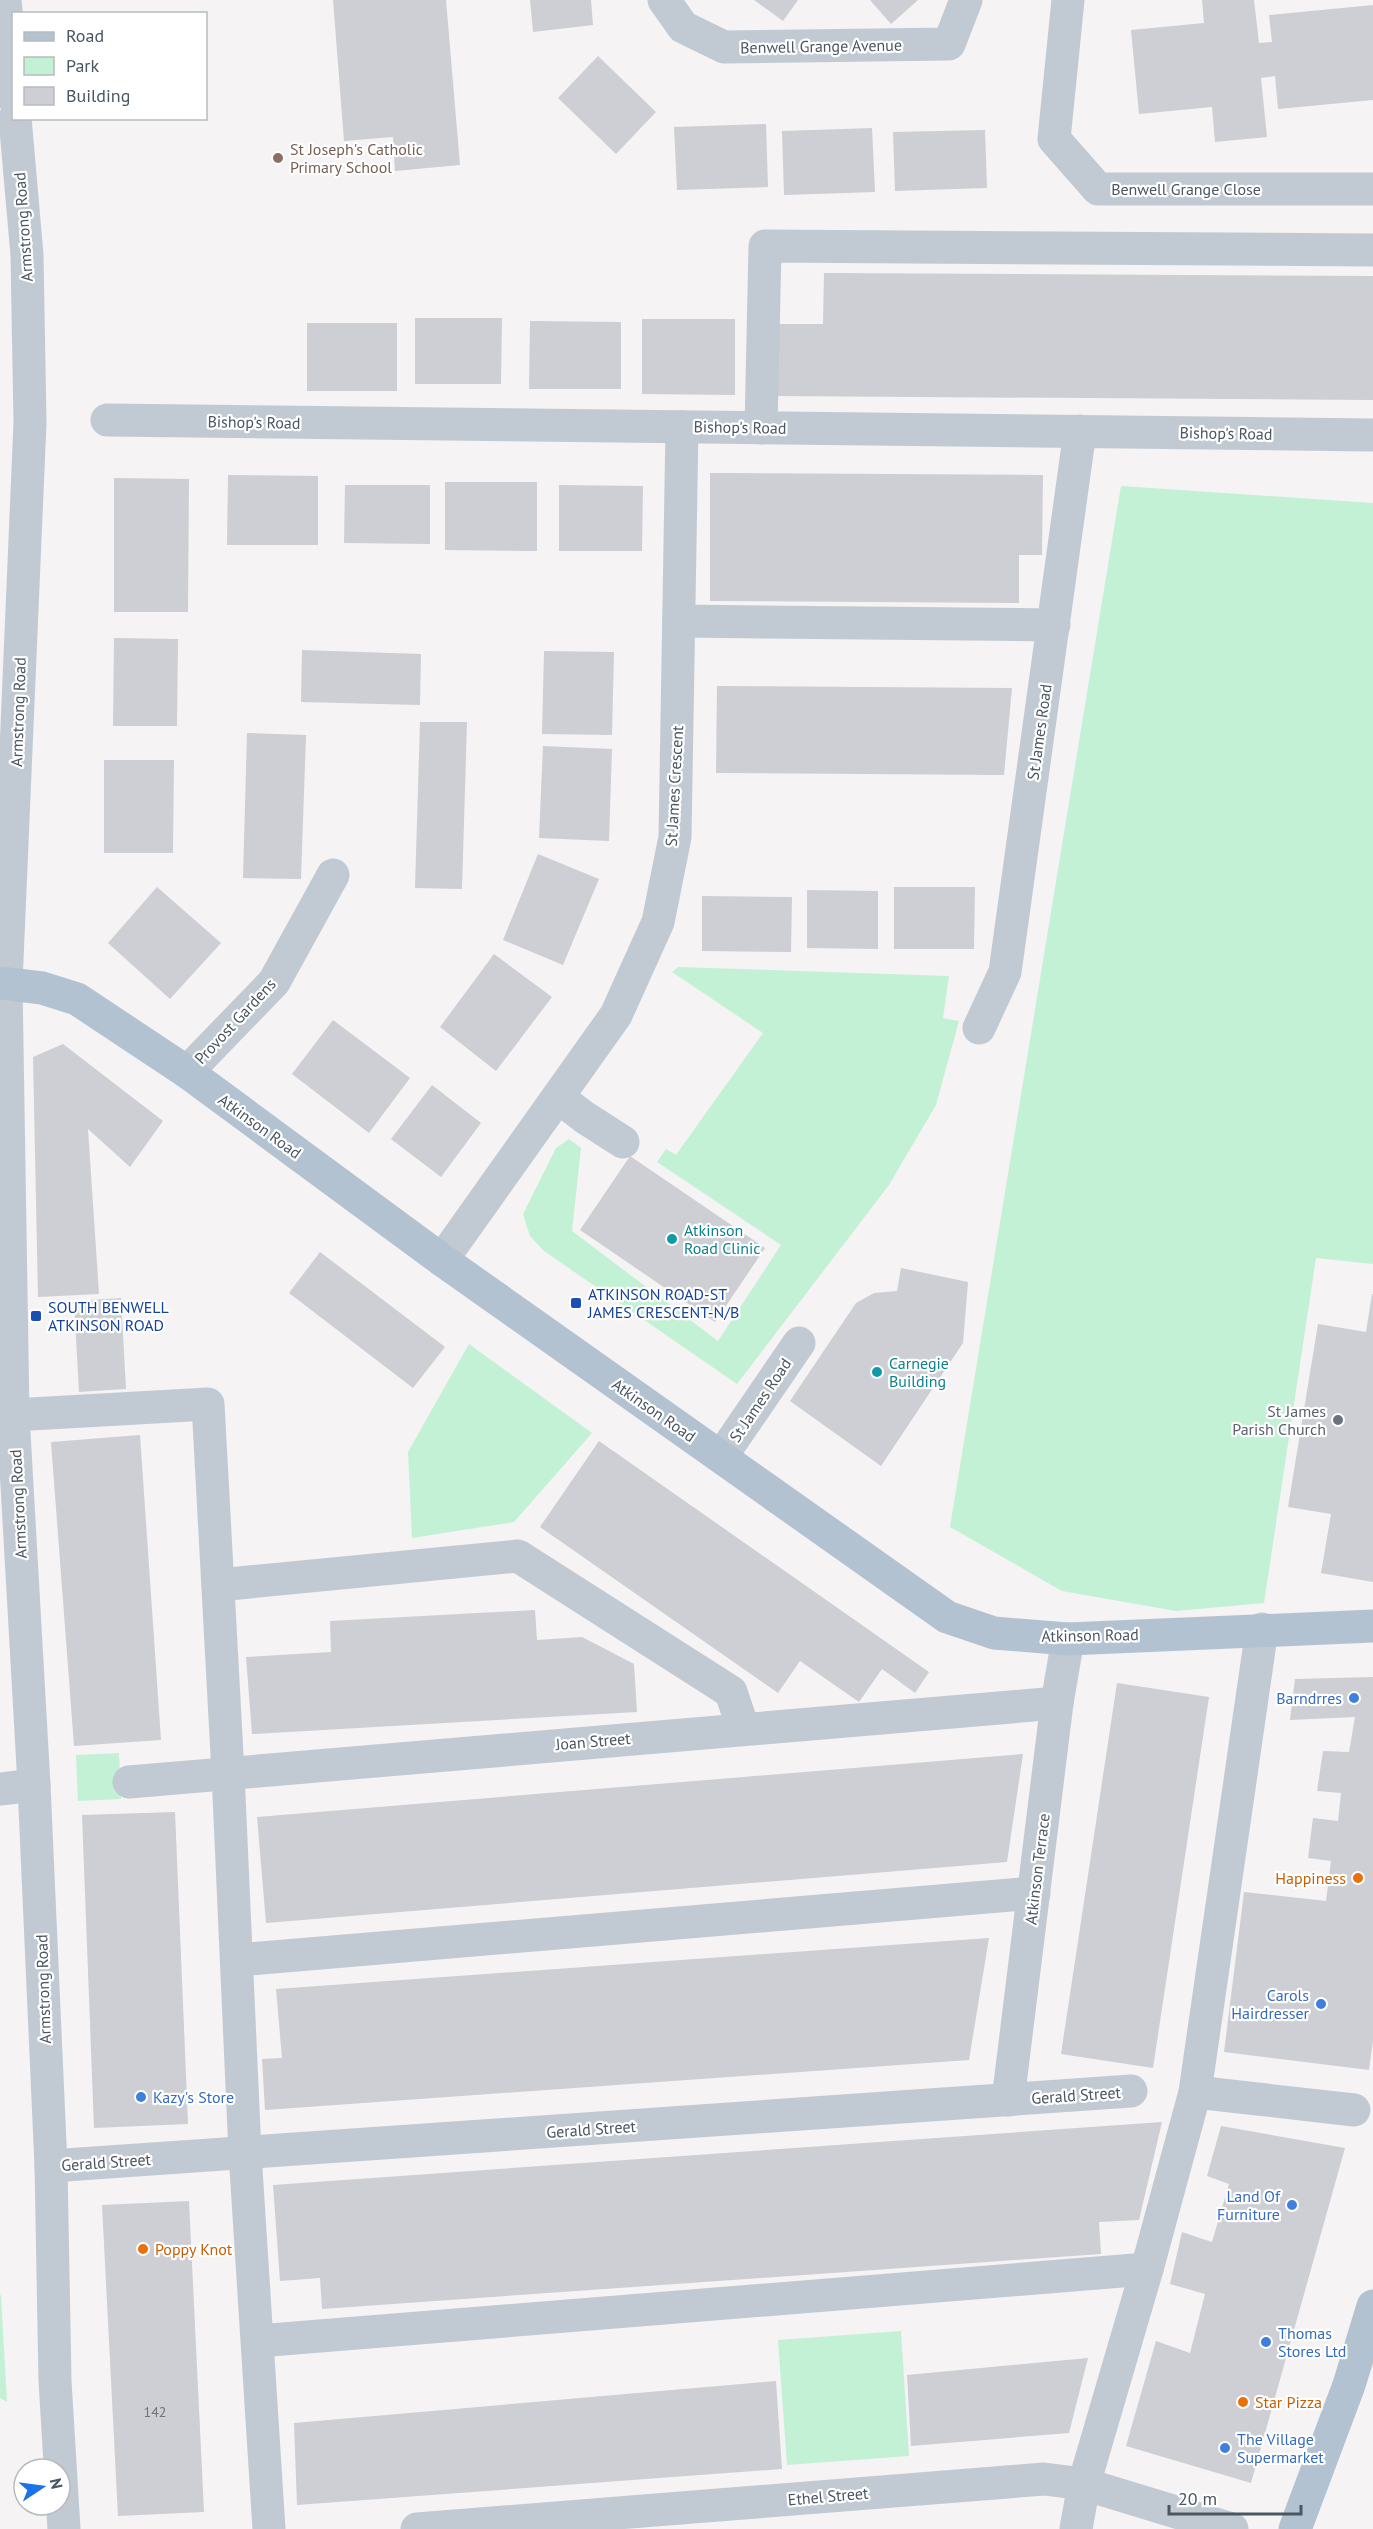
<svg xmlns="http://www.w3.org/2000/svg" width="1373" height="2529" font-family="'PT Sans',sans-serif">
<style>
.green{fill:#c3f1d5}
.building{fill:#cdcfd5}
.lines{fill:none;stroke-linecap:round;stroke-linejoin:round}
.minor{stroke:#c1cad2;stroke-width:33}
.major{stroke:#b3c2d1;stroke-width:33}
.education-dot{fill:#8d6e63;stroke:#fff;stroke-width:2}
.culture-dot{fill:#0f9aa8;stroke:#fff;stroke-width:2}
.transit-dot{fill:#1a4fb4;stroke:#fff;stroke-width:2}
.worship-dot{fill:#6b7280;stroke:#fff;stroke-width:2}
.shop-dot{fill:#3f7fe0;stroke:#fff;stroke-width:2}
.food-dot{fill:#e8710a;stroke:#fff;stroke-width:2}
.labels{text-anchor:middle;stroke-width:4.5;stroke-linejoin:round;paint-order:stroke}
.number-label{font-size:14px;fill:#6b747e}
.street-label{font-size:16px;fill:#4a5661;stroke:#fff}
.education-label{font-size:16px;fill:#785e54;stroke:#fff;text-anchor:start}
.culture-label{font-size:16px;fill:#0d838f;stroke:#fff;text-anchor:start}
.transit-label{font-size:16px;fill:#164399;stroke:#fff;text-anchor:start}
.worship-label{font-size:16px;fill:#5b616d;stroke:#fff;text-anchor:end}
.shop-label{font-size:16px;fill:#366cbe;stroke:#fff;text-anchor:end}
.food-label{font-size:16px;fill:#c56008;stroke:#fff;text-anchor:start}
</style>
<rect width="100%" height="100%" fill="#f5f3f3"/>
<g class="green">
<path d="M 1121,486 L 1373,503 L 1373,1264 L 1316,1258 L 1264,1603 L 1176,1611 L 1062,1591 L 950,1527 Z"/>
<path d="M 678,967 L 949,976 L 943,1018 L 959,1021 L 936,1105 L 889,1185 L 737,1384 L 544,1251 L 530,1236 L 523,1214 L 556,1148 L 569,1139 L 581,1148 L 572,1231 L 718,1341 L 781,1245 L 657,1162 L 666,1149 L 676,1155 L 763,1033 L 672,972 Z"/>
<path d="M 469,1344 L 592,1433 L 514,1522 L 412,1538 L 408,1452 Z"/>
<path d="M 119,1753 L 121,1799 L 78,1801 L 76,1755 Z"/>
<path d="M 0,2294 L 1,2296 L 7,2402 L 0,2398 Z"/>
<path d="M 901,2331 L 909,2456 L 787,2465 L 778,2340 Z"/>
</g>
<g class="building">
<path d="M 333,0 L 446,0 L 460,165 L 395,171 L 393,137 L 344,141 Z"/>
<path d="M 530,0 L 591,0 L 593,25 L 533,32 Z"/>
<path d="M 754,0 L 798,0 L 783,21 Z"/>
<path d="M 870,0 L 918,0 L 891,24 Z"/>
<path d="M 1202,0 L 1254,0 L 1259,43 L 1272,42 L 1269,15 L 1373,5 L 1373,100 L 1278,109 L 1275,76 L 1261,78 L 1267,137 L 1215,142 L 1212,107 L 1139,114 L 1131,30 L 1204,23 Z"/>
<path d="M 598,56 L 656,112 L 616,154 L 558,98 Z"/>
<path d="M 766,124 L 768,187 L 677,190 L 674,127 Z"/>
<path d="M 872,128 L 875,192 L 784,195 L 782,131 Z"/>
<path d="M 985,130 L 987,188 L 895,191 L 893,132 Z"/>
<path d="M 824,273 L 1373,276 L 1373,400 L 774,396 L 775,324 L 823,324 Z"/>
<path d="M 415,318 L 502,318 L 501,384 L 415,384 Z"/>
<path d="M 642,319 L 735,319 L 735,395 L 642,394 Z"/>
<path d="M 530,321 L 621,322 L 621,389 L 529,389 Z"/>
<rect x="307" y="323" width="90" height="68"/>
<path d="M 710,473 L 1043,475 L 1042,555 L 1019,555 L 1019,603 L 710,601 Z"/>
<path d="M 228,475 L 318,476 L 318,545 L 227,545 Z"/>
<path d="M 114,478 L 189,479 L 188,612 L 114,612 Z"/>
<path d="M 445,482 L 537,482 L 537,551 L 445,550 Z"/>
<path d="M 345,485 L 430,485 L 430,544 L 344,543 Z"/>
<path d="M 559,485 L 643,486 L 642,551 L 559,551 Z"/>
<path d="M 114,638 L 178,639 L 177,726 L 113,726 Z"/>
<path d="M 302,650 L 421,654 L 420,705 L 301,702 Z"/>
<path d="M 544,651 L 614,652 L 612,735 L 542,734 Z"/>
<path d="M 717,686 L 1012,688 L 1004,775 L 716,773 Z"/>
<path d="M 420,722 L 467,722 L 462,889 L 415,888 Z"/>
<path d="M 247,733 L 306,735 L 301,879 L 243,878 Z"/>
<path d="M 543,746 L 612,749 L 609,841 L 539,838 Z"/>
<path d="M 104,760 L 174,760 L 173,853 L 104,853 Z"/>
<path d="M 538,854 L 599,879 L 563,965 L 503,940 Z"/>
<path d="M 157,887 L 221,943 L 170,999 L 108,943 Z"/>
<path d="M 894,887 L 975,887 L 974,949 L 894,949 Z"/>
<path d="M 807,890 L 878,891 L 878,949 L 807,948 Z"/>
<path d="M 702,896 L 792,897 L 791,952 L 702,951 Z"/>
<path d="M 494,954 L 552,997 L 496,1071 L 440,1027 Z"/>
<path d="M 333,1020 L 410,1078 L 369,1133 L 292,1074 Z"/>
<path d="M 63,1044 L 163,1121 L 130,1167 L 88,1129 L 99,1294 L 38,1297 L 33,1057 Z"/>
<path d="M 432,1085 L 481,1123 L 441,1177 L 391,1139 Z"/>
<path d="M 630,1156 L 765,1248 L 715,1322 L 580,1230 Z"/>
<path d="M 320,1252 L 445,1347 L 413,1388 L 289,1293 Z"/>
<path d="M 901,1268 L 968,1282 L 963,1343 L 881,1466 L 790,1401 L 856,1303 L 874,1293 L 897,1291 Z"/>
<path d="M 1372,1294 L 1373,1294 L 1373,1582 L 1321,1573 L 1331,1514 L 1288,1507 L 1318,1324 L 1366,1332 Z"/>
<path d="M 121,1298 L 126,1389 L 79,1392 L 74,1301 Z"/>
<path d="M 140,1435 L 161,1740 L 74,1746 L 51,1442 Z"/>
<path d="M 599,1441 L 929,1672 L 915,1693 L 882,1669 L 859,1702 L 800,1661 L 778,1693 L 540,1527 Z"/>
<path d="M 535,1610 L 537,1640 L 582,1637 L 634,1664 L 637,1712 L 252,1734 L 246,1657 L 331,1652 L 330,1621 Z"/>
<path d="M 1373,1677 L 1373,2041 L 1369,2070 L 1224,2052 L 1244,1892 L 1326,1901 L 1331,1861 L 1308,1858 L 1313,1818 L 1338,1821 L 1341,1793 L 1317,1791 L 1323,1751 L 1349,1752 L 1355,1717 L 1290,1720 L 1295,1679 Z"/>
<path d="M 1117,1683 L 1209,1697 L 1153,2068 L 1061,2054 Z"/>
<path d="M 1023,1754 L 1007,1862 L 266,1923 L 257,1817 Z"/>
<path d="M 175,1812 L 188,2124 L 94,2128 L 82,1815 Z"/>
<path d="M 989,1938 L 969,2060 L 265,2110 L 262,2059 L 282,2058 L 276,1989 Z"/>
<path d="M 1162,2122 L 1139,2220 L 1099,2222 L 1101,2254 L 322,2309 L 320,2278 L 280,2281 L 273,2185 Z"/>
<path d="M 1221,2126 L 1345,2148 L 1251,2483 L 1126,2446 L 1156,2341 L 1190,2353 L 1205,2294 L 1170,2284 L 1182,2232 L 1212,2242 L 1229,2184 L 1207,2176 Z"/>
<path d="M 189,2201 L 204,2512 L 118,2516 L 102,2205 Z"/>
<path d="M 1088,2358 L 1069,2433 L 911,2446 L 907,2375 Z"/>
<path d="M 776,2381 L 782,2469 L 297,2505 L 294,2423 Z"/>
</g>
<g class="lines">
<g class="minor">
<path d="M 5,0 L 14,99"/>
<path d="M 664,0 L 683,27 L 724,47 L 949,44 L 966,0"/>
<path d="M 1068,0 L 1054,139 L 1098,189 L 1373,189"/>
<path d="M 15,118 L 27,255 L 30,423 L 6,983 L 13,1415 L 34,1785 L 51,2166 L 55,2381 L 64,2529"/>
<path d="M 107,420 L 1373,435"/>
<path d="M 761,428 L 765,246 L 1373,250"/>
<path d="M 679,621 L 1054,625"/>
<path d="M 979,1028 L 1005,972 L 1080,431"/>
<path d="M 187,1072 L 274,982 L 333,875"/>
<path d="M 558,1097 L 584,1117 L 623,1142"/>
<path d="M 442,1260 L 616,1015 L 658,922 L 675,837 L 682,427"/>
<path d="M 13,1415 L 208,1404 L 228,1773 L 245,2153 L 269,2529"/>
<path d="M 721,1457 L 799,1343"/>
<path d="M 218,1585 L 518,1556 L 731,1692 L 743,1728"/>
<path d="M 129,1782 L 1057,1703"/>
<path d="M 0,1789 L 34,1785"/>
<path d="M 237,1960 L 1034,1893"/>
<path d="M 1195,2092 L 1354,2110"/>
<path d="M 1008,2100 L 1057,1703 L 1068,1639"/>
<path d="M 51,2166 L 1131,2091"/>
<path d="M 258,2341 L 1147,2269"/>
<path d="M 417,2529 L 1044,2479 L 1084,2484 L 1232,2529"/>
<path d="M 1076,2529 L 1084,2484 L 1147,2269 L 1195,2092 L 1262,1629"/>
</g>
<g class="major">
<path d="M 0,983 L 42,988 L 77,999 L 187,1072 L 442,1260 L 947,1617 L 994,1633 L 1068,1639 L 1373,1626"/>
<path d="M 1295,2529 L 1349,2385 L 1373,2306"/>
</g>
</g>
<circle class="education-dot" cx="278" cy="158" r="6"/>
<g class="culture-dot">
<circle cx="672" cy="1239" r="6"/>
<circle cx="877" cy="1372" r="6"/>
</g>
<g class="transit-dot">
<rect x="570" y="1297" width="12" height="12" rx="3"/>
<rect x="30" y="1310" width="12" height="12" rx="3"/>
</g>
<circle class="worship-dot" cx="1338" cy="1420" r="6"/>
<g class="shop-dot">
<circle cx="1354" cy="1698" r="6"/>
<circle cx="1321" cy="2004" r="6"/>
<circle cx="141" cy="2097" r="6"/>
<circle cx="1292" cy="2205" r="6"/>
<circle cx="1266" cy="2342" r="6"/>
<circle cx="1225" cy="2448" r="6"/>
</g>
<g class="food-dot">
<circle cx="1358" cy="1878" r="6"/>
<circle cx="143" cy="2249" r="6"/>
<circle cx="1243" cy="2402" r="6"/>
</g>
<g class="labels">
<g class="number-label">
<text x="155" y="2417">142</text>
</g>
<g class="street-label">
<text transform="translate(821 46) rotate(-1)" y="6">Benwell Grange Avenue</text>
<text x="1186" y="195">Benwell Grange Close</text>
<text transform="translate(23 227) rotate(-94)" y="6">Armstrong Road</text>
<text transform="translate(254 422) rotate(1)" y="6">Bishop's Road</text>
<text transform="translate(740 427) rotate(1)" y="6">Bishop's Road</text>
<text transform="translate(1226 433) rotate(1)" y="6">Bishop's Road</text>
<text transform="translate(18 712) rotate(-88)" y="6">Armstrong Road</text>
<text transform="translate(1039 732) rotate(-82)" y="6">St James Road</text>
<text transform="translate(674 786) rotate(-87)" y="6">St James Crescent</text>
<text transform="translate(235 1021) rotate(-47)" y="6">Provost Gardens</text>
<text transform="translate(260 1126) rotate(36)" y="6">Atkinson Road</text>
<text transform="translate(760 1400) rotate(-56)" y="6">St James Road</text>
<text transform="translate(654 1410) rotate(35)" y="6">Atkinson Road</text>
<text transform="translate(18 1504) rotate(-93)" y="6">Armstrong Road</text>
<text transform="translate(1090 1635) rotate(-1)" y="6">Atkinson Road</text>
<text transform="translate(593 1741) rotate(-5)" y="6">Joan Street</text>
<text transform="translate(1037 1869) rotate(-83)" y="6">Atkinson Terrace</text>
<text transform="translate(43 1989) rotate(-92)" y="6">Armstrong Road</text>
<text transform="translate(1076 2095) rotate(-4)" y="6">Gerald Street</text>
<text transform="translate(591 2129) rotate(-4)" y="6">Gerald Street</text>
<text transform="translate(106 2162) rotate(-4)" y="6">Gerald Street</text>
<text transform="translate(828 2496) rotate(-5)" y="6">Ethel Street</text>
</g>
<g class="education-label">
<text x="290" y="155">St Joseph's Catholic<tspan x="290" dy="18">Primary School</tspan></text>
</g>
<g class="culture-label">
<text x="684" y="1236">Atkinson<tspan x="684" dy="18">Road Clinic</tspan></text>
<text x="889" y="1369">Carnegie<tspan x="889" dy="18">Building</tspan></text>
</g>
<g class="transit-label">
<text x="588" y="1300">ATKINSON ROAD-ST<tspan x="588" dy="18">JAMES CRESCENT-N/B</tspan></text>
<text x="48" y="1313">SOUTH BENWELL<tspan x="48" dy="18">ATKINSON ROAD</tspan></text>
</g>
<g class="worship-label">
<text x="1326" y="1417">St James<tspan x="1326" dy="18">Parish Church</tspan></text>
</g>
<g class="shop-label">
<text x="1342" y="1704">Barndrres</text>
<text x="1309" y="2001">Carols<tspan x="1309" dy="18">Hairdresser</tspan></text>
<text x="153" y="2103" text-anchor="start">Kazy's Store</text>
<text x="1280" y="2202">Land Of<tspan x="1280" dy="18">Furniture</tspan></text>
<text x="1278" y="2339" text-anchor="start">Thomas<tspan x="1278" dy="18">Stores Ltd</tspan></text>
<text x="1237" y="2445" text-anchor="start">The Village<tspan x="1237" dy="18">Supermarket</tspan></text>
</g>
<g class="food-label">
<text x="1346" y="1884" text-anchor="end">Happiness</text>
<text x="155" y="2255">Poppy Knot</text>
<text x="1255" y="2408">Star Pizza</text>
</g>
</g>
<rect x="12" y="12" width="195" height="108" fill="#ffffff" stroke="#b7bbc0" stroke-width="1.5"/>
<rect x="24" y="32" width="30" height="9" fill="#b3c2d1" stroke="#b7bbc0" stroke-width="1.5"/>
<text x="66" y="42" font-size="18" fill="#4a5661">Road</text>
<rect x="24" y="57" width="30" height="18" fill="#c3f1d5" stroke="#b7bbc0" stroke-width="1.5"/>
<text x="66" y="72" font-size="18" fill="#4a5661">Park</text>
<rect x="24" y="87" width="30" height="18" fill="#cdcfd5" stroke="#b7bbc0" stroke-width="1.5"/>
<text x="66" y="102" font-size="18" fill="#4a5661">Building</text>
<g transform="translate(42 2487) rotate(77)"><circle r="28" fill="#ffffff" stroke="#b7bbc0" stroke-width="1.5"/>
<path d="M0-4.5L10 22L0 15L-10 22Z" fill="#1a73e8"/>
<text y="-9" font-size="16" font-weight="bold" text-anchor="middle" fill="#4a5661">N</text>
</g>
<path d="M1169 2505v9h132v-9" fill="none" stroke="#4a5661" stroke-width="3"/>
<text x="1178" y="2505" font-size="18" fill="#4a5661" stroke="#ffffff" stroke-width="4.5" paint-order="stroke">20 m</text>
</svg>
